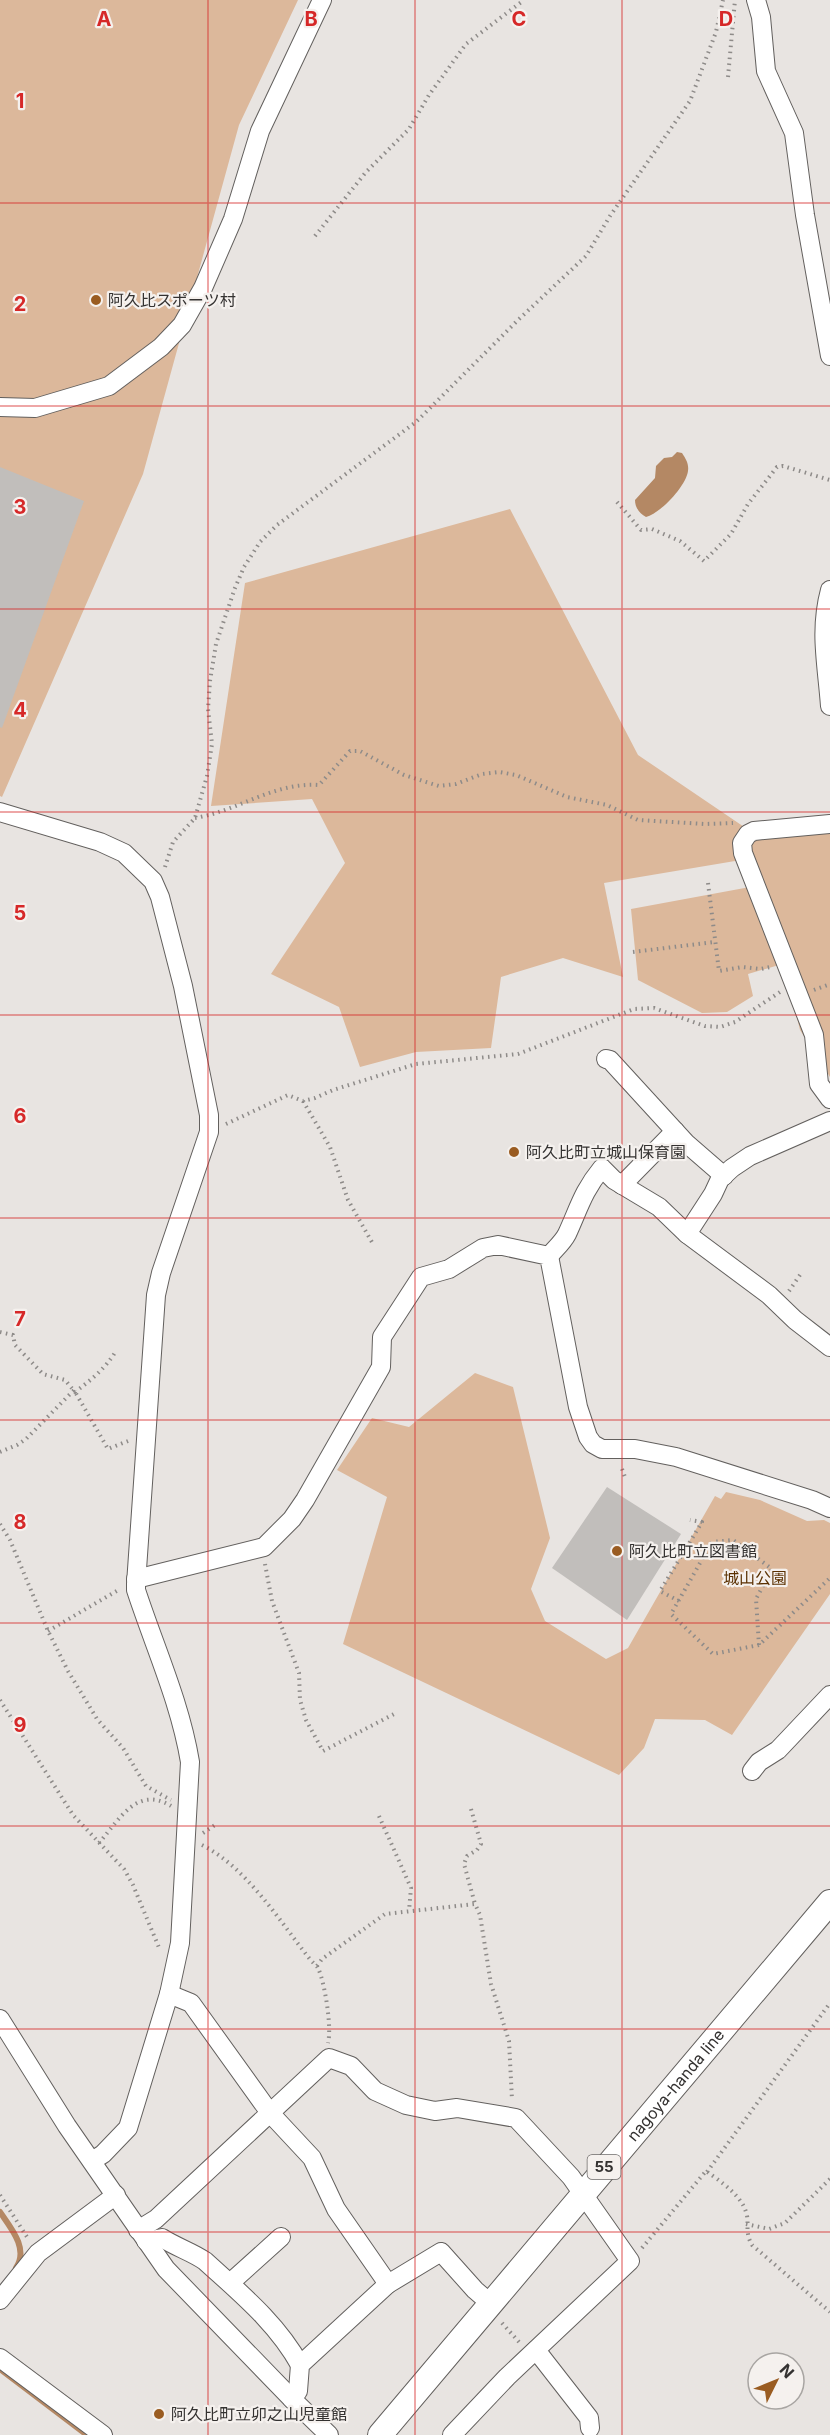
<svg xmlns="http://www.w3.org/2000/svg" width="830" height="2435" font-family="Inter,'Noto Sans JP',sans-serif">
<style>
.green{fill:#dcb89b}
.water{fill:#b48864}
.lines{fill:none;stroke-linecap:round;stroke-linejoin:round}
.stream{stroke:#b48864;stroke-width:6}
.building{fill:#c1bebb}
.minor-casing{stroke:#63605e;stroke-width:20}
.major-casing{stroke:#63605e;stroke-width:26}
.path{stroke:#8e8b89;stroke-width:4;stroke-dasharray:1.5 4.5;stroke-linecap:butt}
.minor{stroke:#fff;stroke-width:18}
.major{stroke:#fff;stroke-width:24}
.grid{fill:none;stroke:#d62828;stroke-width:1.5;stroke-opacity:0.55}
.poi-dot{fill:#9a5c21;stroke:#f5f1ee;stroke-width:2}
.labels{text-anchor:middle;stroke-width:4.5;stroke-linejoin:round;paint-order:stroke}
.shield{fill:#f5f1ee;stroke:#6e6b6a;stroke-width:1.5}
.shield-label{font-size:15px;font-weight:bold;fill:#343231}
.poi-label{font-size:16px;fill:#343231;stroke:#f5f1ee;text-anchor:start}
.park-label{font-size:16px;fill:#5b3102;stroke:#f5f1ee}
.street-label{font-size:16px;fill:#343231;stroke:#f5f1ee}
.grid-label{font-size:20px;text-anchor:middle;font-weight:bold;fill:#d62828;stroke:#f5f1ee;stroke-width:4.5;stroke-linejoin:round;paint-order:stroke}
</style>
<rect width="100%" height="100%" fill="#e8e4e1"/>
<g class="green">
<path d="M 0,0 L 298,0 L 239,125 L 143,474 L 2,797 L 0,796 Z"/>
<path d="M 510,509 L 638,755 L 756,835 L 830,827 L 830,1077 L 800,1030 L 791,993 L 779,965 L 748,974 L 753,996 L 727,1012 L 702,1013 L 638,980 L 631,909 L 750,887 L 741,860 L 604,883 L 623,977 L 563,958 L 501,977 L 491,1048 L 416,1052 L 360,1067 L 339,1007 L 271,974 L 345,863 L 312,799 L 211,806 L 245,583 Z"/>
<path d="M 475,1373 L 513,1387 L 550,1538 L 531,1589 L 545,1621 L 606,1659 L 628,1648 L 715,1496 L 721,1499 L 726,1492 L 760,1500 L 807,1521 L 824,1520 L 830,1523 L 830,1594 L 732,1735 L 705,1720 L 655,1719 L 644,1748 L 619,1775 L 343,1644 L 387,1497 L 337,1470 L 372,1418 L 409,1427 Z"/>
</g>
<path class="water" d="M 677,452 L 682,453 C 686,459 689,464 688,471 C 686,486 661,513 646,517 C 640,514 635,508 635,500 L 655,478 L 656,466 L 664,458 L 672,457 Z"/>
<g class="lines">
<g class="stream">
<path d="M 0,2212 C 11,2228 29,2249 16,2268"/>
<path d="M 0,2369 L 87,2435"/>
</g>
</g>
<g class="building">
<path d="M 0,467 L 84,501 L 2,728 L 0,727 Z"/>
<path d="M 607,1487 L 681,1534 L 627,1620 L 552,1568 Z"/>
</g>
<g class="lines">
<g class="minor-casing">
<g id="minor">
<path d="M 756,0 L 761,17 L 766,71 L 794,133 L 805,215 L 830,356"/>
<path d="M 0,407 L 35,408 L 109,386 L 161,347 L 182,325 L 203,288 L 233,219 L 260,131 L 322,0"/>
<path d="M 830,590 C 819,631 827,664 830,706"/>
<path d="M 0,812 L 100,842 L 124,853 L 153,881 L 160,897 L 183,986 L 209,1115 L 209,1132 L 161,1273 L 156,1295 L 136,1584 L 136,1590 C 155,1648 180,1702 190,1762 L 180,1943 L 169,1994 L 128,2128 L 103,2154 L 92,2161"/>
<path d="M 830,824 L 754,831 L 748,834 L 742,843 L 743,853 L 814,1035 L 819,1084 L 830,1099"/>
<path d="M 606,1059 L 610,1060 L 686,1143 L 724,1176"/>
<path d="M 830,1121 L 750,1156 L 732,1168 L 720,1179 L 713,1194 L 687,1234 L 769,1295 L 795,1320 L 830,1347"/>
<path d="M 622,1185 L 675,1131"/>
<path d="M 549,1256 C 555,1249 563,1242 567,1234 C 579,1208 583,1191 602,1168 L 614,1180 L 659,1207 L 687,1234"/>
<path d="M 136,1579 L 264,1547 L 292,1519 L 305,1500 L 381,1367 L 382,1337 L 421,1277 L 449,1269 L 483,1248 L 498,1245 L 549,1256 L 578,1407 L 588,1437 L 593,1444 L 602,1449 L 635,1449 L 676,1457 L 812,1500 L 830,1508"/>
<path d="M 752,1771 L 759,1762 L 778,1750 L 830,1695"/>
<path d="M 169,1994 L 191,2003 L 270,2113 L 312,2158 L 336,2209 L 388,2284 L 300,2365 L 298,2391 L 292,2399"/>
<path d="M 0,2019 L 67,2126 L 166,2269 L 292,2399 L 329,2435"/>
<path d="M 138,2230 L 156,2219 L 329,2058 L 351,2066 L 375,2091 L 406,2105 L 435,2111 L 457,2108 L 516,2118 L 571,2177 L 630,2261 L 507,2377 L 452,2435"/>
<path d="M 146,2241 L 162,2238 C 176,2247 192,2252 205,2261 C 240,2293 277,2323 300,2365"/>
<path d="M 230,2283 L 281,2237"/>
<path d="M 388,2284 L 441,2252 L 475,2290 L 490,2303"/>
<path d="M 0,2300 L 38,2253 L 116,2195"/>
<path d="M 536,2350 L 589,2418 L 590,2428"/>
<path d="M 0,2358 L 103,2435"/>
</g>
</g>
<g class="major-casing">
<g id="major">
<path id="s1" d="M 380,2435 L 830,1902"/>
</g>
</g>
<g class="path">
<path d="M 728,77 L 735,0"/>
<path d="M 315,236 L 366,172 L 409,129 L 429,95 L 466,44 L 524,0"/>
<path d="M 617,502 L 641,530 L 652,529 L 680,541 L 704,561 L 731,534 L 748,504 L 777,467 L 783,466 L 830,480"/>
<path d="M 195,818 C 238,811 274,782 319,785 L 350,751 L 360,751 L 404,775 L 439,786 L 456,784 L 482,774 L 499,772 L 516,775 L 567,797 L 607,805 L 638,820 L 705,824 L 733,823"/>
<path d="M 165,867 L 173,842 L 195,818 L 207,776 L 212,744 L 208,709 L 210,681 L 216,644 L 235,588 L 244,567 L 260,542 L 277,525 L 416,422 L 517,321 L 586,256 L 610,216 L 690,101 L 716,32 L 723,0"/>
<path d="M 708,883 L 719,971 L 742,967 L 761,969 L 770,967"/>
<path d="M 633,952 L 714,942"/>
<path d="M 814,990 L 830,984"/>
<path d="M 303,1101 L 330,1147 L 348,1200 L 373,1244"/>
<path d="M 226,1124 L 288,1095 L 303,1101 L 315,1098 L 333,1090 L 416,1064 L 518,1054 L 634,1009 L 654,1008 L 705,1026 L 720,1027 L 735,1022 L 780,992"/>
<path d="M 789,1291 L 802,1272"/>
<path d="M 0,1332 L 13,1335 L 15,1345 L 43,1374 L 65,1380 L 75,1392 C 91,1380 105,1369 116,1351"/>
<path d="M 0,1452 L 17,1445 L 26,1439 L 74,1390 L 108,1449 L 128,1441"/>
<path d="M 622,1469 L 625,1477"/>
<path d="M 0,1524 L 10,1540 L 48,1631 L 68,1671 L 97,1719 L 123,1748 L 146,1786 L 171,1800"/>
<path d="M 265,1564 L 272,1601 L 299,1673 L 300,1700 L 306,1720 L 323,1751 L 394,1714"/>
<path d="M 679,1601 L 660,1591 L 702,1522 L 690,1520"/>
<path d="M 48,1631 L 120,1589"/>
<path d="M 759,1645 L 756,1599 L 772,1569 L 733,1540 L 712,1542 L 671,1614 L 713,1654 L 759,1645 L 830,1578"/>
<path d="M 0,1700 L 73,1815 L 124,1869 L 133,1885 L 160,1950"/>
<path d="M 471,1809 L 481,1844 L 477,1850 L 467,1856 L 464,1864 L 475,1904"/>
<path d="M 379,1816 L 411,1888 L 409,1911"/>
<path d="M 203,1833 L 215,1825"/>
<path d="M 99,1843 C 119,1820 137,1785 171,1806"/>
<path d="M 202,1845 C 246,1867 279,1920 309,1958 C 312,1962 316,1965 318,1968 C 325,1983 332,2028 328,2043"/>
<path d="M 317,1966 L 322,1959 L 385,1914 L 475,1904 L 480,1915 L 491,1984 L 509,2041 L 512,2100"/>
<path d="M 707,2172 L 830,2003"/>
<path d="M 0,2195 L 29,2240"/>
<path d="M 746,2224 L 769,2229 L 785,2223 L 830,2179"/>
<path d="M 642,2248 L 706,2171 C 720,2181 741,2195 746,2212 C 750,2224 744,2231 752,2245 L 830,2312"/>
<path d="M 502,2323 L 519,2342"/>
</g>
<use href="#minor" class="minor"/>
<use href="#major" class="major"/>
</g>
<path class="grid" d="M 208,0 L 208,2435M 415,0 L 415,2435M 622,0 L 622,2435M 0,203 L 830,203M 0,406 L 830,406M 0,609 L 830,609M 0,812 L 830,812M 0,1015 L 830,1015M 0,1218 L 830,1218M 0,1420 L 830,1420M 0,1623 L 830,1623M 0,1826 L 830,1826M 0,2029 L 830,2029M 0,2232 L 830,2232"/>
<g class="poi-dot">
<circle cx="96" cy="300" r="6"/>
<circle cx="514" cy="1152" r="6"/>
<circle cx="617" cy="1551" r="6"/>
<circle cx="159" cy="2414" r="6"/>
</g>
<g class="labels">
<rect class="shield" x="587.5" y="2155" width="33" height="24" rx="4.5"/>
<g class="shield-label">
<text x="604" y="2172">55</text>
</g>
<g class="poi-label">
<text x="108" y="306">阿久比スポーツ村</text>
<text x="526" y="1158">阿久比町立城山保育園</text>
<text x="629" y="1557">阿久比町立図書館</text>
<text x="171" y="2420">阿久比町立卯之山児童館</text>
</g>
<g class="park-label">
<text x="755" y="1584">城山公園</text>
</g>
<g class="street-label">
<text dy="6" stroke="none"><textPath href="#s1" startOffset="458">nagoya-handa line</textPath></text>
</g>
</g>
<g class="grid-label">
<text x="104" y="26">A</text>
<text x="311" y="26">B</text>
<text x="519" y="26">C</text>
<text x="726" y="26">D</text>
<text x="20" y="108">1</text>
<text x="20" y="311">2</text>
<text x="20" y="514">3</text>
<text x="20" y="717">4</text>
<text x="20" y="920">5</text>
<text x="20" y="1123">6</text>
<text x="20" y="1326">7</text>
<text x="20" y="1529">8</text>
<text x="20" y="1732">9</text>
</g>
<g transform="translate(776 2381) rotate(47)"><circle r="28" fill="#f5f1ee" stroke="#a8a5a2" stroke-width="1.5"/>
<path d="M0-4.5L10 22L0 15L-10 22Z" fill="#9a5c21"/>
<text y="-9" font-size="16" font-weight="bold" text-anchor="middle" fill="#343231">N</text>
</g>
</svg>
